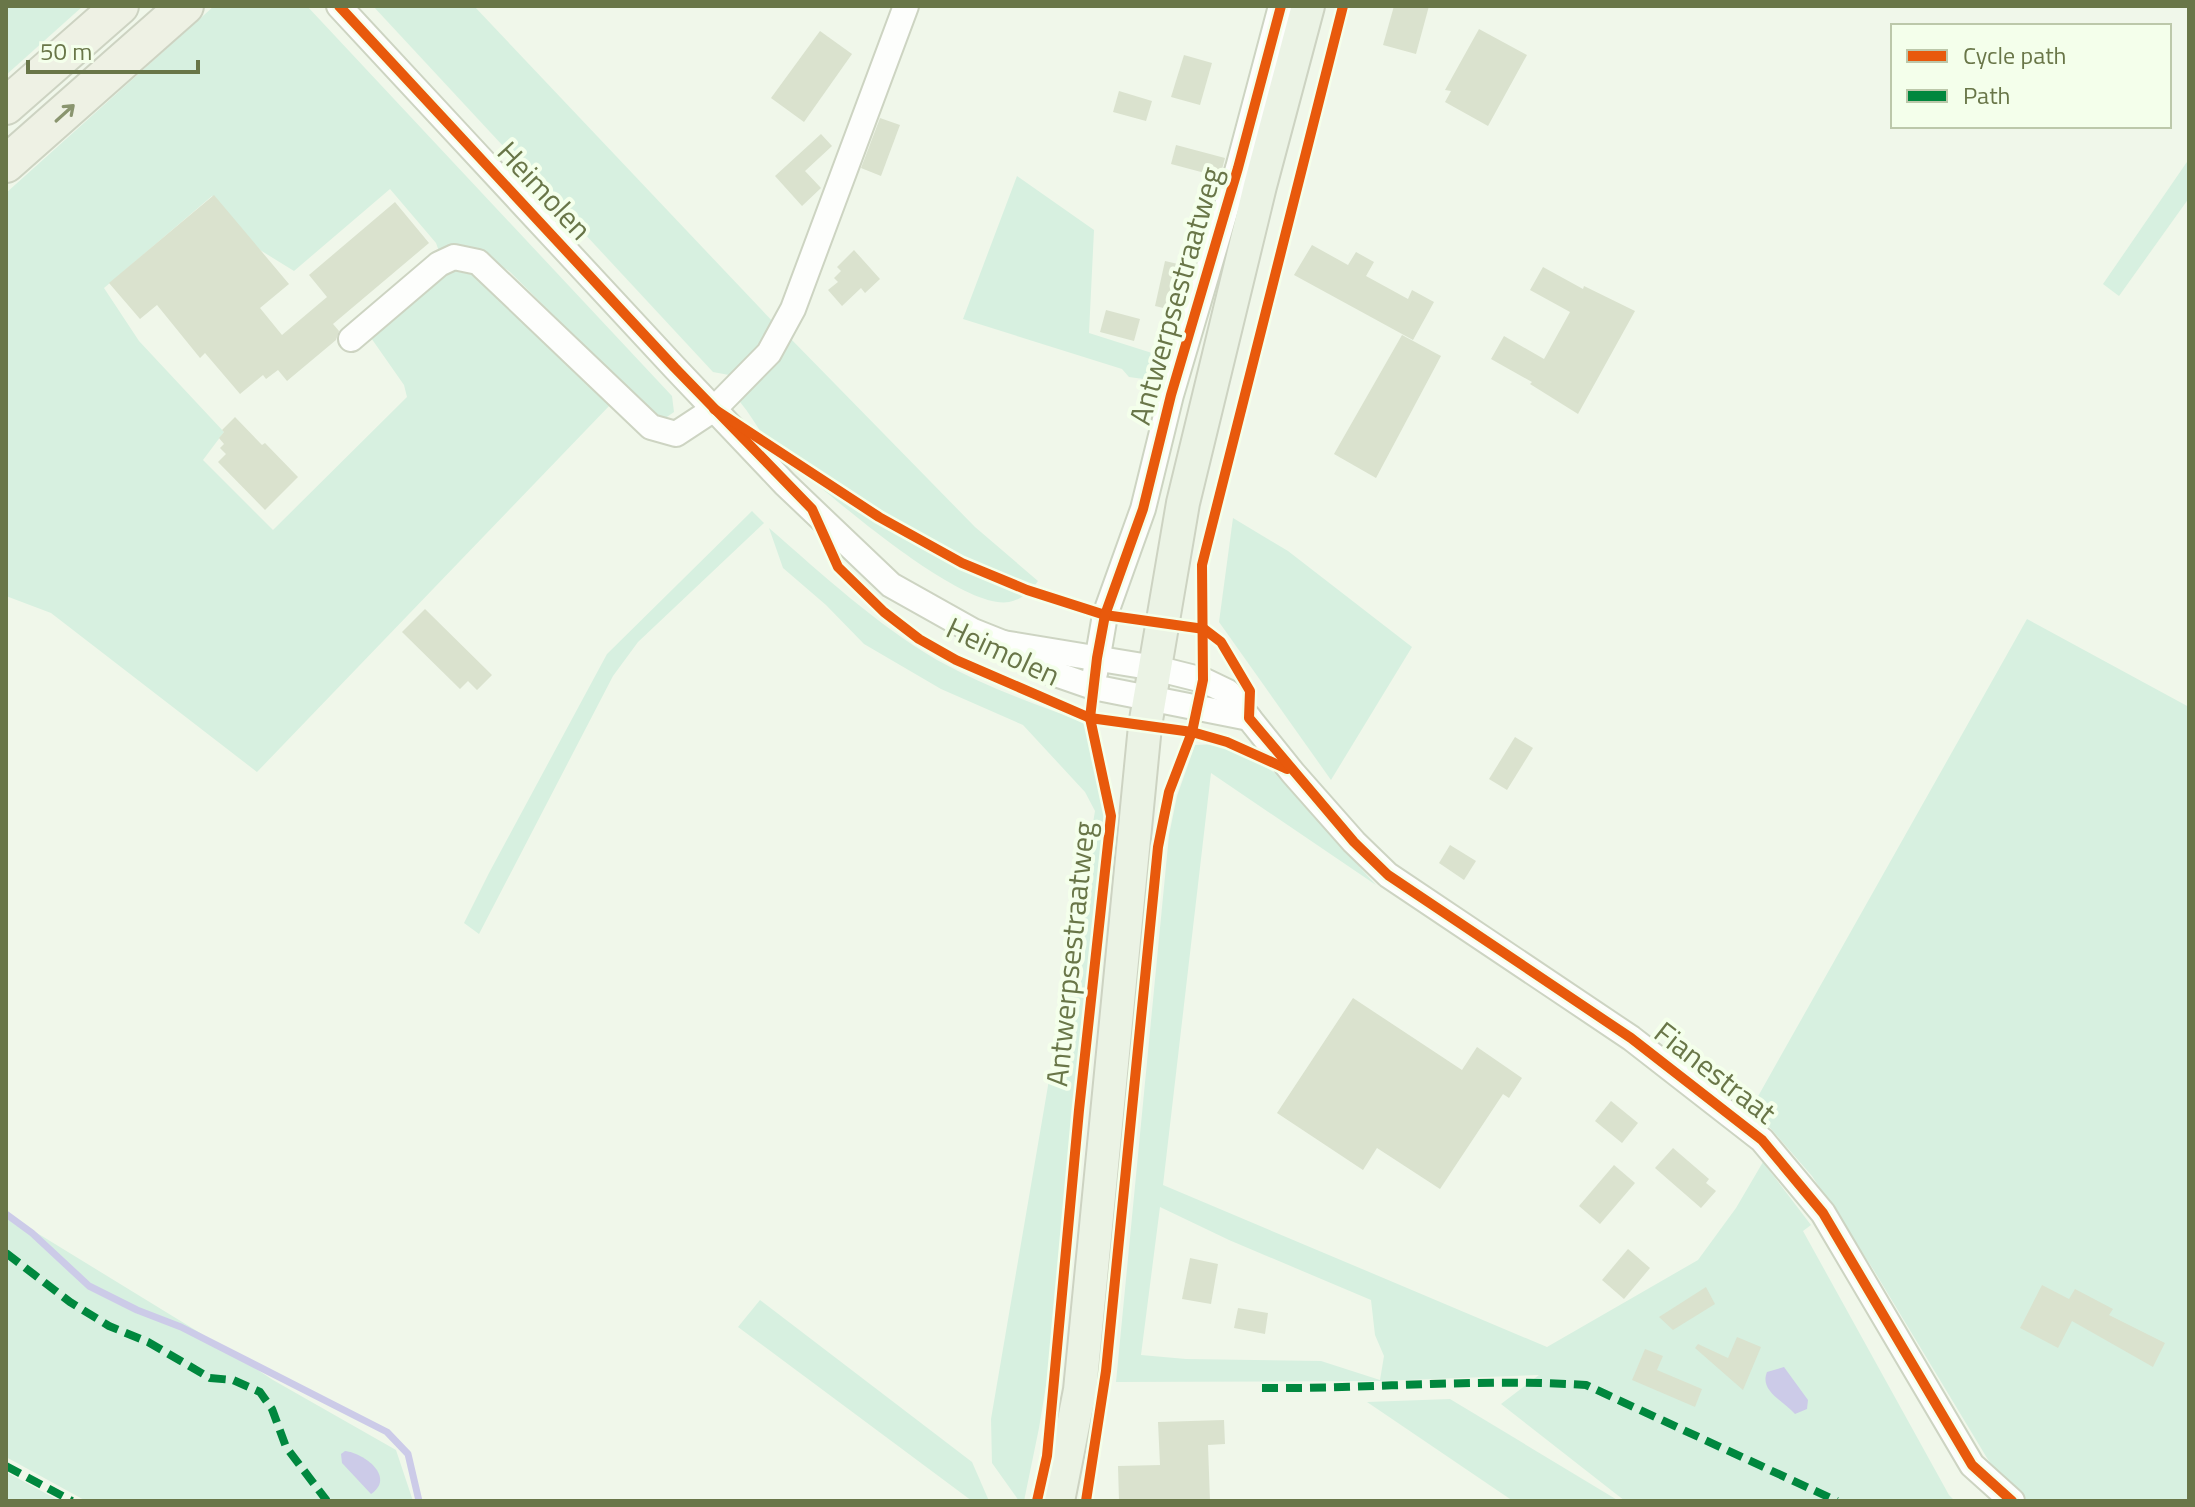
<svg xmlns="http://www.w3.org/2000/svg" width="2195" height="1507" font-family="'Titillium Web',sans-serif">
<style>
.green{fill:#d7f0e0;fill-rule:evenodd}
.water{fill:#cccbe8}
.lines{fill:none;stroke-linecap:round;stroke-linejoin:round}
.stream{stroke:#cccbe8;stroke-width:7}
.building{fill:#dae2ce}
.minor-casing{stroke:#cdd4c2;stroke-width:28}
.major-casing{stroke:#cdd3c2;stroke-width:36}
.highway-casing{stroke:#cdd3c2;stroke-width:40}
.minor{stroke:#fdfefc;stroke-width:24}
.major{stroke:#ebf3e5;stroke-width:32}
.highway{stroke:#eef1e4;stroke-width:36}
.quiet{stroke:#00873e;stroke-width:8;stroke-dasharray:16 8;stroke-linecap:butt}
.cycleway-casing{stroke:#f4ffeb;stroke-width:15}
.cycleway{stroke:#e8590c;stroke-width:10}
.oneway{stroke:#8a956f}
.labels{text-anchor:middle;stroke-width:8;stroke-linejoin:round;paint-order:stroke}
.street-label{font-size:30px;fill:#697648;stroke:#f4ffeb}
</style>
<rect width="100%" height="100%" fill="#f0f7ea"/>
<g class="green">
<path d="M 6,6 L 83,6 L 6,75 Z"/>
<path d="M 214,6 L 307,6 L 672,396 L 674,412 L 664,419 L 652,413 L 509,271 L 486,257 L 440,254 L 436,243 L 390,189 L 294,271 L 247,242 L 240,227 L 212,196 L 104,288 L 139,341 L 224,432 L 203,460 L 273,530 L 407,397 L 404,385 L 369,335 L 443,271 L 469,266 L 611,404 L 257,772 L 51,613 L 6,596 L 6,193 Z"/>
<path d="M 373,6 L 474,6 L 776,325 L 773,330 L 744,363 L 729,375 L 713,372 Z"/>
<path d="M 2189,159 L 2189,198 L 2119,296 L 2103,284 Z"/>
<path d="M 1017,176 L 1094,230 L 1089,333 L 1174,360 L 1165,382 L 1129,377 L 1122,369 L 963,319 Z"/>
<path d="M 790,338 L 975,527 L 1038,581 C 1031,591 1021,600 1009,602 C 965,610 849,511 814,482 C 801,471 784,460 772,447 C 760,433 752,416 740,402 L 784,348 Z"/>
<path d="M 752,511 L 764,523 L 638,642 L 613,676 L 479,934 L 464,923 L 489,873 L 607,654 Z"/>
<path d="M 1233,518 L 1288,551 L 1412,647 L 1331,780 L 1219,622 Z"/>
<path d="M 769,528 C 823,575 876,624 937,660 C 986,687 1036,705 1089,724 L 1104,798 L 1103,851 L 1062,1237 L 1055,1331 L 1039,1428 L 1024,1501 L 1019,1501 L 992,1463 L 991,1419 L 1095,811 L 1085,792 L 1023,725 L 941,689 L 864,644 L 826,605 L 783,568 Z"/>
<path d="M 2027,619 L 2189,707 L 2189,1501 L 2029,1501 L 2025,1498 L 1995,1470 L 1987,1458 L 1873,1269 L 1812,1176 L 1752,1107 Z"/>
<path d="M 1217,744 L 1248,756 L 1283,778 L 1295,796 L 1376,885 L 1211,773 L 1163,1185 L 1547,1347 L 1698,1260 L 1736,1208 L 1763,1162 L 1811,1225 L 1803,1231 L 1949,1495 L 1955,1501 L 1625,1501 L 1501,1404 L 1539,1375 L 1380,1381 L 1116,1382 L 1169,835 L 1177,796 L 1195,745 ZM 1160,1207 L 1229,1240 L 1371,1300 L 1375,1335 L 1384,1356 L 1380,1380 L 1321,1361 L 1186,1359 L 1141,1355 Z"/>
<path d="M 6,1214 L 223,1347 L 273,1380 L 396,1450 L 413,1501 L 86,1501 L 6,1457 Z"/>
<path d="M 760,1300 L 972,1462 L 989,1501 L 972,1501 L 738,1327 Z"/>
<path d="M 1450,1399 L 1619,1501 L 1513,1501 L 1367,1402 Z"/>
<path d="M 6,1472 L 60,1501 L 6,1501 Z"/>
</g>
<g class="water">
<path d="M 1784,1367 L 1808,1400 L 1807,1409 L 1795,1414 C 1784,1401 1759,1391 1767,1372 Z"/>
<path d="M 345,1451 C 364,1453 396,1477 371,1494 L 342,1463 L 341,1454 Z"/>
</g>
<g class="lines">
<path class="stream" d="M 6,1214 L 32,1233 L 89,1286 L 137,1310 L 181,1327 L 387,1432 L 408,1454 L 419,1501"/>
</g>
<g class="building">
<path d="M 1394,6 L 1429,6 L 1416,54 L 1383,45 Z"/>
<path d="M 1479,29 L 1527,55 L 1488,126 L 1445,102 L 1451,91 L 1445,90 Z"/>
<path d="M 820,31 L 852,54 L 804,122 L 771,98 Z"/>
<path d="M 1184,55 L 1212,63 L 1200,105 L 1171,97 Z"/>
<path d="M 1119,91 L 1152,101 L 1146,121 L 1113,112 Z"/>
<path d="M 880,118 L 900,125 L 881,176 L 861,168 Z"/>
<path d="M 821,134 L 832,146 L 805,171 L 821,188 L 802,206 L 775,176 Z"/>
<path d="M 1176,145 L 1225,158 L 1220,177 L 1171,164 Z"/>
<path d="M 214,195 L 289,284 L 260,308 L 282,335 L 327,297 L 309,275 L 395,202 L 429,243 L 333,324 L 339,331 L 336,340 L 287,381 L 278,370 L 266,379 L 263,375 L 240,394 L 205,353 L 200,358 L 157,305 L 140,319 L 109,283 Z"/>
<path d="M 1312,245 L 1348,265 L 1356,252 L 1374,262 L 1366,276 L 1408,299 L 1412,290 L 1434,302 L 1413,340 L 1294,275 Z"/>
<path d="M 854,250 L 880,279 L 865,293 L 861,288 L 842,306 L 828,290 L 838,282 L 834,278 L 841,271 L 837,267 Z"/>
<path d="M 1165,261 L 1191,267 L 1180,312 L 1155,306 Z"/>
<path d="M 1543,267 L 1583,289 L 1584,286 L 1635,311 L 1578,414 L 1530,384 L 1532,382 L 1491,359 L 1504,336 L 1544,359 L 1570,312 L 1530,290 Z"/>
<path d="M 1106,310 L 1140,319 L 1134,341 L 1100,332 Z"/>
<path d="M 1402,335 L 1441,356 L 1376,478 L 1334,454 Z"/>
<path d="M 235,417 L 262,445 L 265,443 L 298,477 L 265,510 L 218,462 L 226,454 L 220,448 L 224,444 L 219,438 L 224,432 L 222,430 Z"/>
<path d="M 425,609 L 492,675 L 477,690 L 468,681 L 460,689 L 402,632 Z"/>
<path d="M 1515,737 L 1533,748 L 1507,790 L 1489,779 Z"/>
<path d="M 1450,845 L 1476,861 L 1464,880 L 1439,863 Z"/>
<path d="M 1353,998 L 1462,1070 L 1477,1047 L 1522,1078 L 1509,1098 L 1503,1094 L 1440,1189 L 1377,1148 L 1363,1170 L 1277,1113 Z"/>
<path d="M 1611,1101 L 1638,1123 L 1622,1143 L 1595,1121 Z"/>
<path d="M 1673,1148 L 1709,1179 L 1706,1183 L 1716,1191 L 1701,1208 L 1655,1168 Z"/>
<path d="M 1614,1165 L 1635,1183 L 1600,1224 L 1579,1206 Z"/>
<path d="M 1628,1249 L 1650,1268 L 1624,1299 L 1602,1280 Z"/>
<path d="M 1190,1258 L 1218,1264 L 1211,1304 L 1182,1299 Z"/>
<path d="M 2042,1285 L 2069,1299 L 2075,1289 L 2113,1309 L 2109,1315 L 2165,1343 L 2153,1367 L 2072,1321 L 2058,1348 L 2020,1328 Z"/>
<path d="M 1706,1287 L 1715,1304 L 1673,1330 L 1659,1317 Z"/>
<path d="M 1238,1308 L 1268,1313 L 1265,1334 L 1234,1328 Z"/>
<path d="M 1737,1337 L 1761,1347 L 1743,1390 L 1695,1348 L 1698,1344 L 1728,1358 Z"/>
<path d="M 1645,1349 L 1663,1356 L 1657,1370 L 1702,1389 L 1695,1407 L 1632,1380 Z"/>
<path d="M 1224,1420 L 1225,1444 L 1208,1445 L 1210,1501 L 1119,1501 L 1118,1466 L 1160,1465 L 1158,1422 Z"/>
</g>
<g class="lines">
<g class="minor-casing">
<g id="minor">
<path d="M 339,6 L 675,368 L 785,484 L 891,585 L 973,631 L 1003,643 L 1044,670 L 1093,687 L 1249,718"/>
<path d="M 351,339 L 439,264 L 454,257 L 478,262 L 651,427 L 676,434 L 714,409 L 769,353 L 793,309 L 906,6"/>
<path d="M 1003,643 L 1155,668 L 1203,680 L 1228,692 L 1293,773 L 1354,842 L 1388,875 L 1631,1038 L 1762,1140 L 1823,1213 L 1972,1465 L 2012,1501"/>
<path d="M 1095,673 L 1105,615 L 1143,509 L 1171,395 L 1238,168 L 1281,6"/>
</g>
</g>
<g class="major-casing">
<path id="major" d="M 1058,1501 L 1080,1390 L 1145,726 L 1183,503 L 1260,186 L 1308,6"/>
</g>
<g class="highway-casing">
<g id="highway">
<path d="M 6,106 L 120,6"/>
<path d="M 6,164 L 185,6"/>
</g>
</g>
<use href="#minor" class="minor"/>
<use href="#major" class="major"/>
<use href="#highway" class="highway"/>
<g class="quiet">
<path d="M 6,1253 L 70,1302 L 109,1326 L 148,1342 L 210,1378 L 233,1380 L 260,1392 L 272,1409 L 286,1447 L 327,1501"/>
<path d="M 1262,1388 C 1370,1389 1478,1378 1586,1385 L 1837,1501"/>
<path d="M 6,1466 L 72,1501"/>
</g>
<g class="cycleway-casing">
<g id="cycleway">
<path d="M 339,6 L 675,368 L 812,509 L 838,567 L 884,612 L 919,639 L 956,660 L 1090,718 L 1192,732 L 1227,742 L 1287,769"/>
<path d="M 714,409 L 879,517 L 962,563 L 1027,590 L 1105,615 L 1204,629 L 1221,642 L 1250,691 L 1249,718 L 1354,842 L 1388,875 L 1631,1038 L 1762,1140 L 1823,1213 L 1972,1465 L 2012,1501"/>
<path d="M 1037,1501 L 1047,1456 L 1079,1110 L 1111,816 L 1090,718 L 1097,658 L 1105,615 L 1143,509 L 1171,395 L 1238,168 L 1281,6"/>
<path d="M 1086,1501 L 1106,1371 L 1158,847 L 1169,792 L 1192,732 L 1203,680 L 1202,565 L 1343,6"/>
</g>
</g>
<use href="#cycleway" class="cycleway"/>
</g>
<defs><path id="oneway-shaft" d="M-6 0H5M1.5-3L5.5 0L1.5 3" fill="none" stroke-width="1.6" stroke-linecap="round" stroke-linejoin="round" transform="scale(2)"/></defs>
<use class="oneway" href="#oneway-shaft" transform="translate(65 113) rotate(-42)"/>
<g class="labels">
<g class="street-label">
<text transform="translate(544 191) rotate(47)" y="10">Heimolen</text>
<text transform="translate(1176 296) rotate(-74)" y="10">Antwerpsestraatweg</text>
<text transform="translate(1003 652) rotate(25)" y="10">Heimolen</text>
<text transform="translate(1071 954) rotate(-84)" y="10">Antwerpsestraatweg</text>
<text transform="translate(1715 1073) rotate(38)" y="10">Fianestraat</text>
</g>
</g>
<rect width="2195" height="1507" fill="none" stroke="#697648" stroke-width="16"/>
<rect x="1891" y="24" width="280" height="104" fill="#f4ffeb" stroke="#bcc8aa" stroke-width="2"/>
<rect x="1907" y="50" width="40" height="12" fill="#e8590c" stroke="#bcc8aa" stroke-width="2"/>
<text x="1963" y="64" font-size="24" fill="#697648">Cycle path</text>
<rect x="1907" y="90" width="40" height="12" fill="#00873e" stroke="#bcc8aa" stroke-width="2"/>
<text x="1963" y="104" font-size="24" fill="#697648">Path</text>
<path d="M28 60v12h170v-12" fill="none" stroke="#697648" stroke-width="4"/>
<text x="40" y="60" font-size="24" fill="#697648" stroke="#f4ffeb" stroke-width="6" paint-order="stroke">50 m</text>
</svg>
